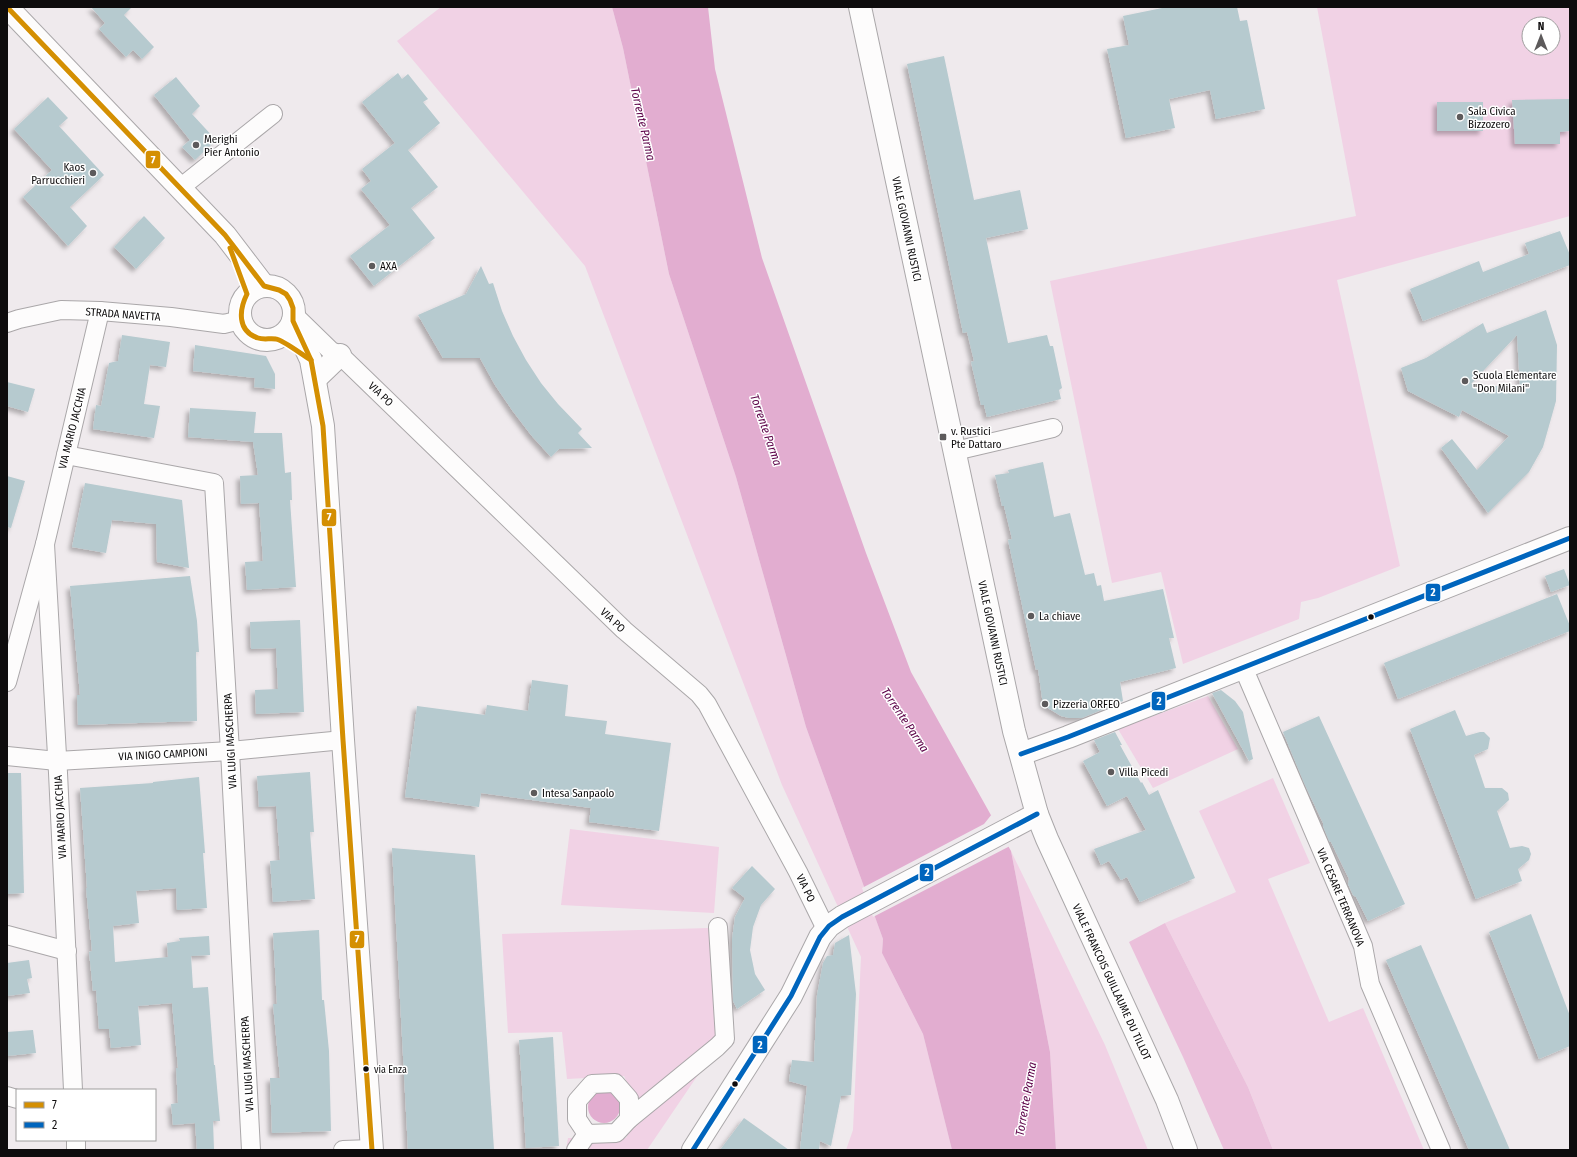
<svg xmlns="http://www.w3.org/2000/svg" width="1577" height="1157" font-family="'Fira Sans Condensed',sans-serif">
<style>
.green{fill:#f1d2e5;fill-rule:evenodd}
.forest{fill:#ebc0db}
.water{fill:#e2add0}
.pier{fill:#efeaed}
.building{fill:#b6cacf;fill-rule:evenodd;filter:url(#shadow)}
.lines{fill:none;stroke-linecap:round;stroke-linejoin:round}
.street-casing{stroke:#aaa7a9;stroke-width:20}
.secondary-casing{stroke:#aaa7a9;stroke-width:24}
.street{stroke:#fdfcfc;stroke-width:18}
.secondary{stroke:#fdfcfc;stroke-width:22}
.bus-1-casing{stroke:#fff;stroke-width:8}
.bus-2-casing{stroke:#fff;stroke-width:8}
.bus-1{stroke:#d48f02;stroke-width:5}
.bus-2{stroke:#0065bd;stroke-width:5}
.poi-dot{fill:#5d5a5b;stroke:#fff;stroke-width:1.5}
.bus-dot{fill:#0e0c0d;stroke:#fff;stroke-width:1.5}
.labels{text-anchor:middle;stroke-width:3;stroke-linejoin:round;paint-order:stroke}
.bus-label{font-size:10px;fill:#0e0c0d;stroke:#fff;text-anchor:start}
.poi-label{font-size:11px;fill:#0e0c0d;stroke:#fff;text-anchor:start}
.street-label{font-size:11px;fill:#0e0c0d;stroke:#fff}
.water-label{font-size:12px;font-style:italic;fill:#5c0248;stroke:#fff}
.line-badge{stroke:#fff;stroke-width:1.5}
.badge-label{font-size:11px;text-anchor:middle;font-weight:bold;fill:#fff}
</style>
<defs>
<filter id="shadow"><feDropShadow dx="-3.5" dy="3.5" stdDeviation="2" flood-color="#0004"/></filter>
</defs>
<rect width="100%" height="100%" fill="#efeaed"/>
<g class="green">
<path d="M 441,7 L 612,7 L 623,48 L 669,274 L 736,477 L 806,727 L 883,939 L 882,953 L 923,1034 L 952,1150 L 846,1150 L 853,1130 L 861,957 L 782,785 L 585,266 L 397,41 Z"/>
<path d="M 1317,7 L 1570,7 L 1570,216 L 1337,280 L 1400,566 L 1318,598 L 1301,602 L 1299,619 L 1183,664 L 1161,572 L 1112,583 L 1050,281 L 1356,216 ZM 1529,24 L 1553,24 L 1553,48 L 1529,48 Z"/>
<path d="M 1208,696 L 1238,749 L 1153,788 L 1118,729 Z"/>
<path d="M 1273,778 L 1310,863 L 1268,879 L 1329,1022 L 1363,1008 L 1424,1150 L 1273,1150 L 1248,1087 L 1165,923 L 1236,892 L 1199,811 Z"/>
<path d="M 570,829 L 719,847 L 714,913 L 561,905 Z"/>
<path d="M 1011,851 L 1105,1045 L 1148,1150 L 1056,1150 L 1050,1052 Z"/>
<path d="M 709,928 L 717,1047 L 647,1150 L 566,1150 L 568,1138 L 626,1138 L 640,1109 L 624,1076 L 567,1079 L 562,1032 L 508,1033 L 502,934 Z"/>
</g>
<path class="forest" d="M 1165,923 L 1248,1087 L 1273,1150 L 1224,1150 L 1183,1057 L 1129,942 Z"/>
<g class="water">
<path d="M 612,7 L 708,7 L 715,69 L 762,258 L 866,553 L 911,672 L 1011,851 L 1050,1052 L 1056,1150 L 952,1150 L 923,1034 L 882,953 L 883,939 L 806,727 L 736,477 L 669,274 L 623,48 Z"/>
<circle cx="604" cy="1107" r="16"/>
</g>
<path class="pier" d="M 992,814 L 1010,846 L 873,917 L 862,888 L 984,824 Z"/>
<g class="building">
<path d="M 91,7 L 132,7 L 124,15 L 154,47 L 142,59 L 133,50 L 126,57 L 99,29 L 105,23 Z"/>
<path d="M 1167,7 L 1237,7 L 1240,21 L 1247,20 L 1265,109 L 1216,119 L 1210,90 L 1169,99 L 1175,128 L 1126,138 L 1107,49 L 1129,45 L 1123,16 Z"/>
<path d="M 944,56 L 974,200 L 1020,190 L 1028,229 L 986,238 L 1008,343 L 1047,335 L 1050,346 L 1053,346 L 1062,388 L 1059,390 L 1061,399 L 987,417 L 984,405 L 981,405 L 971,362 L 974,361 L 967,332 L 963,333 L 907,64 Z"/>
<path d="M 398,73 L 402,79 L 408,74 L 428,99 L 423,102 L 440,123 L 408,150 L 438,187 L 411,208 L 435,238 L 374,286 L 350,256 L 390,225 L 361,189 L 371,181 L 362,169 L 395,143 L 362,102 Z"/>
<path d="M 176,77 L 200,106 L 192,114 L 216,140 L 195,160 L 182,147 L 190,140 L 154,95 Z"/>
<path d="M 48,97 L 68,118 L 59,126 L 104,175 L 70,207 L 87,226 L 68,246 L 23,197 L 52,170 L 14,129 Z"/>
<path d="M 1570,99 L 1570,131 L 1560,132 L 1560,144 L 1515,144 L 1512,100 Z"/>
<rect x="1437" y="102" width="46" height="29"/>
<path d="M 144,216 L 165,238 L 136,269 L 114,247 Z"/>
<path d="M 1560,231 L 1570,255 L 1570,265 L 1423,321 L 1410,289 L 1479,261 L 1483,272 L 1529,254 L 1525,243 Z"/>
<path d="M 481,266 L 489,284 L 493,283 L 502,311 L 513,336 L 526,360 L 541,383 L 558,404 L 582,429 L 578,433 L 592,448 L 559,449 L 551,457 L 531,435 L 512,410 L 495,385 L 480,358 L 443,358 L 418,315 L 466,294 Z"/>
<path d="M 1546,310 L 1557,345 L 1556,401 L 1543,447 L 1529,472 L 1488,513 L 1441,448 L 1452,439 L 1477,470 L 1509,436 L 1462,410 L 1459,417 L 1408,391 L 1401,368 L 1426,358 L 1483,323 L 1487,333 ZM 1517,335 L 1520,388 L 1471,384 Z"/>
<path d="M 122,335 L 170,342 L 166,367 L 150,365 L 144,404 L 160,406 L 154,438 L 93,429 L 96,405 L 101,406 L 109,363 L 118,361 Z"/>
<path d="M 195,345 L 266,356 L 275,374 L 275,389 L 254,387 L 255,378 L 193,371 Z"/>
<path d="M 7,382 L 35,389 L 28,412 L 7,406 Z"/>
<path d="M 190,408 L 256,412 L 254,433 L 282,433 L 285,473 L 291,472 L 292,500 L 290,500 L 296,587 L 247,590 L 245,562 L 263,561 L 259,503 L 241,504 L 240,476 L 258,475 L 253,442 L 188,437 Z"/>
<path d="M 1043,462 L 1054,517 L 1070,513 L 1085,575 L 1094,573 L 1097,586 L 1101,585 L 1104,601 L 1163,589 L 1174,638 L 1169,638 L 1176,668 L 1120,682 L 1123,701 L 1082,718 L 1069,718 L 1061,716 L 1043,705 L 1038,669 L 1036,670 L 1008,540 L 1012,539 L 1004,506 L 1002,506 L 995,475 L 1009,473 L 1008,470 Z"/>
<path d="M 7,476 L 25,481 L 11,528 L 7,527 Z"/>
<path d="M 85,483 L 182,500 L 189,568 L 157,562 L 156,524 L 112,520 L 106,553 L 72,547 Z"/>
<path d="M 1564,569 L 1570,585 L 1551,592 L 1545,576 Z"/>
<path d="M 190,576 L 197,621 L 199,652 L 196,652 L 197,721 L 78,725 L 77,695 L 80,695 L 70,586 Z"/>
<path d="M 1557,594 L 1570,626 L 1570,631 L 1398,699 L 1384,663 Z"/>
<path d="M 300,620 L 304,712 L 256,714 L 255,690 L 278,689 L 276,648 L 251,649 L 250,622 Z"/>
<path d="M 532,680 L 568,685 L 565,716 L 607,721 L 605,734 L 671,743 L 659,831 L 589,822 L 591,808 L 481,793 L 479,807 L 405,797 L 417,706 L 485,715 L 487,705 L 528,711 Z"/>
<path d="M 1221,690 L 1235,701 L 1243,712 L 1253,759 L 1249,761 L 1212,693 Z"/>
<path d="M 1455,710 L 1466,736 L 1480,732 L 1484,732 L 1490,738 L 1488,749 L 1474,755 L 1485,788 L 1502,788 L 1508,793 L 1509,800 L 1497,811 L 1510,848 L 1522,846 L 1529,848 L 1531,854 L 1529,860 L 1518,869 L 1522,881 L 1476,899 L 1410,729 Z"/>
<path d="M 1319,716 L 1405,904 L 1368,921 L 1356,897 L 1353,895 L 1348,884 L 1349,879 L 1331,842 L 1329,841 L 1323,826 L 1323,823 L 1304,783 L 1283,732 Z"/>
<path d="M 1115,732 L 1122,745 L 1120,745 L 1141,783 L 1142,782 L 1149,795 L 1158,790 L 1195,878 L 1140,902 L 1127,877 L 1121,880 L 1109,861 L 1101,865 L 1094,849 L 1146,830 L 1127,796 L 1107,806 L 1083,761 L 1100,752 L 1094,740 Z"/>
<path d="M 310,772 L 314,832 L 310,832 L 315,899 L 273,902 L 270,861 L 280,860 L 276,806 L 259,807 L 257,776 Z"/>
<path d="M 7,773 L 21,773 L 24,893 L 7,894 Z"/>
<path d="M 199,777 L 205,853 L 203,853 L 207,908 L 177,910 L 176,888 L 136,891 L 139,923 L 113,926 L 115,962 L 168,957 L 167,943 L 180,941 L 179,938 L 209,936 L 210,955 L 191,956 L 193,988 L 208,987 L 214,1065 L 215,1065 L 220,1121 L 213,1121 L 214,1150 L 197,1150 L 195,1123 L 173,1125 L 171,1104 L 178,1103 L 176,1068 L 178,1068 L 172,1003 L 138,1006 L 141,1045 L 111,1048 L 109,1029 L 99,1029 L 96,990 L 93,991 L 89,952 L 92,951 L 86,888 L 87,888 L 80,788 L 153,783 L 153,782 Z"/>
<path d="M 392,848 L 475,855 L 494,1150 L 408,1150 Z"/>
<path d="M 752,866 L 775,889 L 761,905 L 753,927 L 750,950 L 755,974 L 765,990 L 737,1009 L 733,1001 L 732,939 L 735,917 L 745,898 L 732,888 Z"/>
<path d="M 1531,914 L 1570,1016 L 1570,1046 L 1539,1059 L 1489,932 Z"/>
<path d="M 319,930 L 322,1000 L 324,1000 L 329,1051 L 331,1131 L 272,1133 L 270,1078 L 280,1078 L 273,1004 L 277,1004 L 273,933 Z"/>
<path d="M 849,935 L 856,994 L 851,1095 L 841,1096 L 831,1146 L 820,1141 L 819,1150 L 800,1150 L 807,1086 L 789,1081 L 792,1060 L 814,1062 L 817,995 L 823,963 L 827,956 L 833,955 L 835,943 Z"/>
<path d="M 1421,945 L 1510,1150 L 1469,1150 L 1386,960 Z"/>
<path d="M 29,960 L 32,978 L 27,979 L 30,993 L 7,996 L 7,963 Z"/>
<path d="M 33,1030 L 36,1053 L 7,1056 L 7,1032 Z"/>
<path d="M 553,1037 L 559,1146 L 526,1148 L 519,1040 Z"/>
<path d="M 744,1118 L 789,1150 L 720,1150 Z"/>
</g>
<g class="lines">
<g class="street-casing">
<g id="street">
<path d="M 180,188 L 273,114"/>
<path d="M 294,315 L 331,351 L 340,355 L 624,630 L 699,694 L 707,704 L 798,872 L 826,929"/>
<path d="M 7,323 L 19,319 L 61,310 L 100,311 L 171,317 L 224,324 L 240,320"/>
<path d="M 955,451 L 1053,428"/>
<path d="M 66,455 L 214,483 L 230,751 L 251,1150"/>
<path d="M 45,544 L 58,773 L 73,1090"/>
<path d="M 1243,667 L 1363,946 L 1370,984 L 1441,1150"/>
<path d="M 7,682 L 45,544 L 100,311"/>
<path d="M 7,756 L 57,761 L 230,751 L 343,740"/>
<path d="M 7,935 L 67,951"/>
<path d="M 615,1083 L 629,1099 L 629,1119 L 616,1133 L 587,1134 L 577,1119 L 577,1101 L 592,1084 Z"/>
<path d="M 7,1096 L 17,1099"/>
<path d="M 629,1119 L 717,1047 L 725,1039 L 718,927"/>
<path d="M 76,1140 L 76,1150"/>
<path d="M 343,1150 L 372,1149"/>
<path d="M 576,1150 L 587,1134"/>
</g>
</g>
<g class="secondary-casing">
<g id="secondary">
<path d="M 7,7 L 225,235 L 264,286"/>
<path d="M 860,7 L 1014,731 L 1037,814 L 1047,839 L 1167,1100 L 1186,1150"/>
<circle cx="267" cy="313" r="27"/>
<path d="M 293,321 L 311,360 L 323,426 L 343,740 L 372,1150"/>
<path d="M 315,379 L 340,355"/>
<path d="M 1021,754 L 1068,737 L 1570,538"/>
<path d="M 693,1150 L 791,996 L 820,937 L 829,926 L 842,917 L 1037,814"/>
</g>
</g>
<use href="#street" class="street"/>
<use href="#secondary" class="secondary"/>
<g class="bus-1-casing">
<g id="bus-1">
<path d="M 7,7 L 225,235 L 264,286 L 279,290 L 286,294 L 290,300 L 293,308 L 293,321 L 311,360 L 323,426 L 343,740 L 372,1150"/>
<path d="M 230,248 L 247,294 C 239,310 237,331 258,338 C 264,340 270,338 276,339 C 283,340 304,356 311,360"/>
</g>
</g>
<g class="bus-2-casing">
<g id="bus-2">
<path d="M 1021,754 L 1068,737 L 1570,538"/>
<path d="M 693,1150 L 791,996 L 820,937 L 829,926 L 842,917 L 1037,814"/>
</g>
</g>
<use href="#bus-1" class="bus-1"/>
<use href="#bus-2" class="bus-2"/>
</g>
<g class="poi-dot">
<circle cx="1460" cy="117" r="4"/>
<circle cx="196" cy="145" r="4"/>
<circle cx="93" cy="173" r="4"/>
<circle cx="372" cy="266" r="4"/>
<circle cx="1465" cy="381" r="4"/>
<rect x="939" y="433" width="8" height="8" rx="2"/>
<circle cx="1031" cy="616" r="4"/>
<circle cx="1045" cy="704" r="4"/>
<circle cx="1111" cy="772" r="4"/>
<circle cx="534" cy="793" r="4"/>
</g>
<g class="bus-dot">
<circle cx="1371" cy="617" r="3.5"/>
<circle cx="366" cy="1069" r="3.5"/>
<circle cx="735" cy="1084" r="3.5"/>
</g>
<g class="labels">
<g class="bus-label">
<text x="374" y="1073">via Enza</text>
</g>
<g class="poi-label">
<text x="1468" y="115">Sala Civica<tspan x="1468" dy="13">Bizzozero</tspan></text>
<text x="204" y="143">Merighi<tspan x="204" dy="13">Pier Antonio</tspan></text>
<text x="85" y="171" text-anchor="end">Kaos<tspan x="85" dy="13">Parrucchieri</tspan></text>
<text x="380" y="270">AXA</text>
<text x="1473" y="379">Scuola Elementare<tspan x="1473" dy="13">"Don Milani"</tspan></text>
<text x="951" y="435">v. Rustici<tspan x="951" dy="13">Pte Dattaro</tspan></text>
<text x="1039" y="620">La chiave</text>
<text x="1053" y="708">Pizzeria ORFEO</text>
<text x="1119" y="776">Villa Picedi</text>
<text x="542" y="797">Intesa Sanpaolo</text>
</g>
<g class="street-label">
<text transform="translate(907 229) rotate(78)" y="4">VIALE GIOVANNI RUSTICI</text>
<text transform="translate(123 314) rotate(4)" y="4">STRADA NAVETTA</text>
<text transform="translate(381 394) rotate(44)" y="4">VIA PO</text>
<text transform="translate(72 428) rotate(-76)" y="4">VIA MARIO JACCHIA</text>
<text transform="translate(613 620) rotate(44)" y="4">VIA PO</text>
<text transform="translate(993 633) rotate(78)" y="4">VIALE GIOVANNI RUSTICI</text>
<text transform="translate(230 741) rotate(-93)" y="4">VIA LUIGI MASCHERPA</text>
<text transform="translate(163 754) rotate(-3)" y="4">VIA INIGO CAMPIONI</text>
<text transform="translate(60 817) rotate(-93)" y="4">VIA MARIO JACCHIA</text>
<text transform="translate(806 888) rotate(64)" y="4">VIA PO</text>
<text transform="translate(1341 897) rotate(67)" y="4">VIA CESARE TERRANOVA</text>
<text transform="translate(1112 982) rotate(65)" y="4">VIALE FRANCOIS GUILLAUME DU TILLOT</text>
<text transform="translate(247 1064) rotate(-93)" y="4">VIA LUIGI MASCHERPA</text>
</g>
<g class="water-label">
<text transform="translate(643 124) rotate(77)" y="4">Torrente Parma</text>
<text transform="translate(766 430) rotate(71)" y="4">Torrente Parma</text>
<text transform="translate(905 720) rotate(56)" y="4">Torrente Parma</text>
<text transform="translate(1026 1099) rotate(-80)" y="4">Torrente Parma</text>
</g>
</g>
<g class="line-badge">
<rect x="145" y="150" width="16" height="19" rx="4" fill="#d48f02"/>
<rect x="321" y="508" width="16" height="19" rx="4" fill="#d48f02"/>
<rect x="1425" y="583" width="16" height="19" rx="4" fill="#0065bd"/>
<rect x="1151" y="691" width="15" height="20" rx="4" fill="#0065bd"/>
<rect x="919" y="863" width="15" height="19" rx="4" fill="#0065bd"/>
<rect x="349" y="930" width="16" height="19" rx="4" fill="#d48f02"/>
<rect x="752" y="1035" width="16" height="19" rx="4" fill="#0065bd"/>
</g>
<g class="badge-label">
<text x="153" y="164">7</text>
<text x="329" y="521">7</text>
<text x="1433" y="596">2</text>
<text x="1159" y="705">2</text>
<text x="927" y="876">2</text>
<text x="357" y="943">7</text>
<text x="760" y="1049">2</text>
</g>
<rect width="1577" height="1157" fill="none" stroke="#0e0c0d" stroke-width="16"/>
<rect x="16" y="1089" width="140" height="52" fill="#ffffff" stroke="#9f9e9e"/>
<rect x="24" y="1102" width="20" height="6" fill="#d48f02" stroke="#9f9e9e"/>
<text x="52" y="1109" font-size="12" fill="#0e0c0d">7</text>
<rect x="24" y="1122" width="20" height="6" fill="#0065bd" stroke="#9f9e9e"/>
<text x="52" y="1129" font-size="12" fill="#0e0c0d">2</text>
<g transform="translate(1541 36)"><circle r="19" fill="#ffffff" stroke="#9f9e9e"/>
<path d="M0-3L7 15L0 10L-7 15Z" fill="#5d5a5b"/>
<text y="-6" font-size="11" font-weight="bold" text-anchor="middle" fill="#0e0c0d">N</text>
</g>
</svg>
